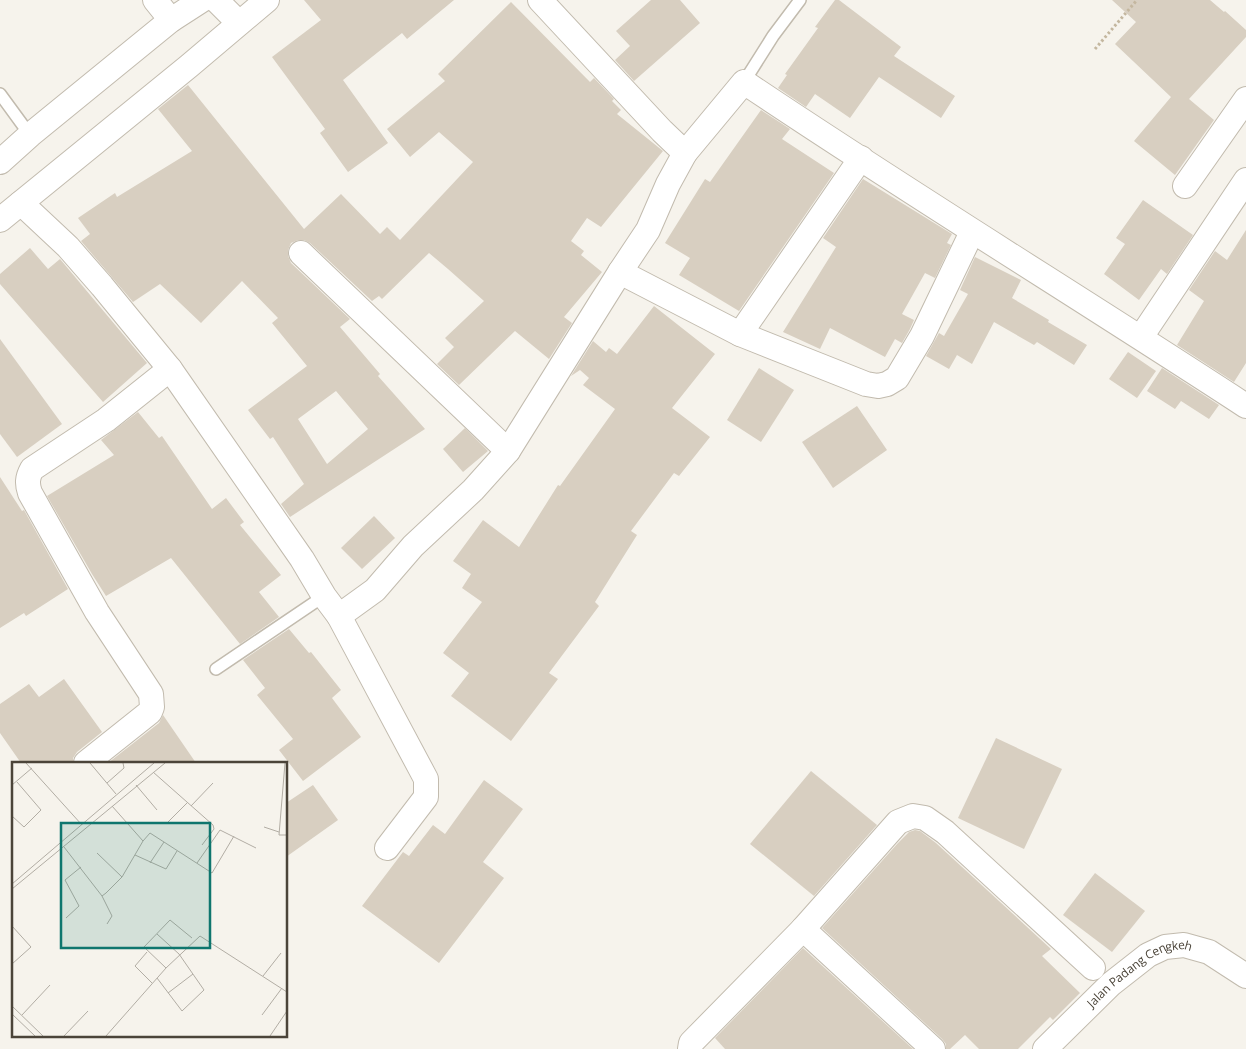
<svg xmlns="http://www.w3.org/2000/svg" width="1246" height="1049" font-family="'Open Sans',sans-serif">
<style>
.building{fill:#d8cfc1;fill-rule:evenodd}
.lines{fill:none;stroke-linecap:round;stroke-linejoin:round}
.service-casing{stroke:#c2bbae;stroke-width:14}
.minor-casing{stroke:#c2bbae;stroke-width:26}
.path{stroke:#c4b79f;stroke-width:3;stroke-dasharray:2.5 2.5;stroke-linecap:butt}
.service{stroke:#fff;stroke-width:11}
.minor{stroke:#fff;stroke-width:24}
.labels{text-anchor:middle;stroke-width:4;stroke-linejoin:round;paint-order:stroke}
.street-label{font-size:12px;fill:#4b4439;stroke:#fff}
.inset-road{fill:none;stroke:#b2ada4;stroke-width:1}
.view{fill:#0f766e;fill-opacity:0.15;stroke:#0f766e;stroke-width:2.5}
.inset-edge{fill:none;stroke:#4b4439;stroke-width:2.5}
</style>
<rect width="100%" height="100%" fill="#f6f3ec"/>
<g class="building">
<path d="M 304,0 L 454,0 L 407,39 L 402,33 L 343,80 L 388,143 L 348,172 L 320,133 L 325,129 L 272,57 L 321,20 Z"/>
<path d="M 651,0 L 680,0 L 700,23 L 634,81 L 615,60 L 630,46 L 616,31 Z"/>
<path d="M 835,0 L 839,0 L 901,47 L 894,56 L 955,96 L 941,118 L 879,77 L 850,118 L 815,94 L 806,107 L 778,88 L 787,75 L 785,74 L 818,28 L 815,27 Z"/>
<path d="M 1112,0 L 1210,0 L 1224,12 L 1225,11 L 1246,30 L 1246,37 L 1189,99 L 1214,120 L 1175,175 L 1134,141 L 1171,97 L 1115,44 L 1136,22 Z"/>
<path d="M 511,2 L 590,82 L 594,78 L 614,99 L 612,101 L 621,110 L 617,114 L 663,151 L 601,227 L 587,218 L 571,241 L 584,251 L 581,255 L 602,272 L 564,317 L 572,323 L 549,359 L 515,331 L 459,385 L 437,364 L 454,347 L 445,338 L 484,301 L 448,269 L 429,253 L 382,299 L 379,296 L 372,301 L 310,243 L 304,240 L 298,240 L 291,243 L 288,250 L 288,256 L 291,263 L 350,319 L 340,327 L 380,374 L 378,376 L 425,429 L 290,517 L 281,504 L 304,484 L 273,437 L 270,439 L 248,410 L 307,366 L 272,323 L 278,318 L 242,281 L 201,323 L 160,284 L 133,302 L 81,241 L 90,234 L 78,218 L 115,193 L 117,197 L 192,151 L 158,109 L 188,85 L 304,229 L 341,194 L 380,234 L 387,227 L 400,240 L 473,162 L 439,132 L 410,157 L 387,129 L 445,81 L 438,74 ZM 336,391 L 368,429 L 327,464 L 298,419 Z"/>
<path d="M 761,110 L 790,129 L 782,139 L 834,173 L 739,311 L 679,275 L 690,258 L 665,243 L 705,179 L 710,182 Z"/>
<path d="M 863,179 L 952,234 L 947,243 L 951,245 L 935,278 L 925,273 L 902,314 L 914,320 L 910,329 L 902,343 L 895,339 L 885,357 L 830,328 L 820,349 L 783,332 L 836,247 L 823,238 Z"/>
<path d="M 1143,200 L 1193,235 L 1167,274 L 1161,269 L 1139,300 L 1104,274 L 1125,244 L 1116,238 Z"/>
<path d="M 1246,230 L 1246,363 L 1234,382 L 1177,345 L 1204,301 L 1189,290 L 1215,251 L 1227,260 Z"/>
<path d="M 30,248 L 48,269 L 60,259 L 147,363 L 103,402 L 0,284 L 0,274 Z"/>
<path d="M 975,257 L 1021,280 L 1012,298 L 1049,320 L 1048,322 L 1087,345 L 1074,365 L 1037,342 L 1034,345 L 994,322 L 972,364 L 957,355 L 949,369 L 926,356 L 939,333 L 944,336 L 968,294 L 960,290 Z"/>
<path d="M 654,306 L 715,354 L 672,408 L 710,437 L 679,476 L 674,473 L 631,531 L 637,535 L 595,602 L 599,606 L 549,673 L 558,679 L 511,741 L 451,696 L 469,673 L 443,653 L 482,602 L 462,588 L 471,574 L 453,561 L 483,520 L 519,547 L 558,485 L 560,486 L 615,409 L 583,385 L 589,378 L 580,370 L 571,376 L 593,341 L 606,352 L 609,348 L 617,354 Z"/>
<path d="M 0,339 L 62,424 L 17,457 L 0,434 Z"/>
<path d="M 1128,352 L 1156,371 L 1137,398 L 1109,379 Z"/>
<path d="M 759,368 L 794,390 L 761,442 L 727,420 Z"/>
<path d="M 1162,368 L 1219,405 L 1209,419 L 1181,401 L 1175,409 L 1147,391 Z"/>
<path d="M 857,406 L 887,450 L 833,488 L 802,442 Z"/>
<path d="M 138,412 L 159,438 L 162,436 L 212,509 L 226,498 L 244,522 L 240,525 L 281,575 L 259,592 L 279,617 L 240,644 L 171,558 L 106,596 L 92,574 L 47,496 L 114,455 L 101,440 Z"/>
<path d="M 465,428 L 488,451 L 463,472 L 443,449 Z"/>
<path d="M 0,477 L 22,511 L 24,510 L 68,589 L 26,616 L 24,613 L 0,628 Z"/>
<path d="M 374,516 L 395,538 L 362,569 L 341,548 Z"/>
<path d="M 289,629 L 309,653 L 311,652 L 341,690 L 332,698 L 361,737 L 303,781 L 279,750 L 293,739 L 257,695 L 265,688 L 243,660 Z"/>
<path d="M 64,679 L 102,732 L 77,752 L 73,758 L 73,763 L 21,763 L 0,733 L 0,704 L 29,684 L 39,697 Z"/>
<path d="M 163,715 L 196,763 L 108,763 L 159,723 Z"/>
<path d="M 996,738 L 1062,769 L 1024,849 L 958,818 Z"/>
<path d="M 811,771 L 877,825 L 814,896 L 750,844 Z"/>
<path d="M 484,780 L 523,809 L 483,862 L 504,878 L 439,963 L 362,906 L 403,852 L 409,856 L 433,825 L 445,834 Z"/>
<path d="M 313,785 L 338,820 L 286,857 L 286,803 Z"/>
<path d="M 915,830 L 920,831 L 936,843 L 1051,949 L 1042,956 L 1080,993 L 1053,1020 L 1050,1017 L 1018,1049 L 979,1049 L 965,1035 L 950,1049 L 946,1049 L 946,1044 L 942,1039 L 822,928 L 898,843 L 909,832 Z"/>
<path d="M 1095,873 L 1145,911 L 1112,952 L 1063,915 Z"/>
<path d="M 803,948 L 913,1049 L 725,1049 L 715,1038 Z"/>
</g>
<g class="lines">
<g class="service-casing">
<g id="service">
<path d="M 744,82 L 773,36 L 800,0"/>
<path d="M 0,94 L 30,135"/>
<path d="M 216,669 L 324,596"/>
</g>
</g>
<g class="minor-casing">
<g id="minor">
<path d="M 155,0 L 171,20"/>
<path d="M 216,0 L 239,23"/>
<path d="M 685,153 L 744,82 C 909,193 1079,297 1246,406"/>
<path d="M 0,162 L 30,135 L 171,20 L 202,0"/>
<path d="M 1185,186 L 1246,99"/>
<path d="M 21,203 L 68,247 L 102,286 L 170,369 L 302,559 L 324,596 L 339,616 L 375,590 L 413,546 L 473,490 L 508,451 L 620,272 L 648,230 L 668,184 L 685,153 L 662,131 L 540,0"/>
<path d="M 0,220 L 189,66 L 267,0"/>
<path d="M 301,253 L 508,451"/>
<path d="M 620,272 L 740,334 L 866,384 L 878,386 L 887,384 L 897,378 L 922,336 L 972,232"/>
<path d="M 740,334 L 861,158"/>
<path d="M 1141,337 L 1246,180"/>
<path d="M 339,616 L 426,779 L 426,797 L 387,848"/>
<path d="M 86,763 L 150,712 L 152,707 L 151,694 L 97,612 L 30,493 C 27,484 27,478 32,469 L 106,420 L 170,369"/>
<path d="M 803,929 L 933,1049"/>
<path d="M 690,1049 L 691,1043 L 803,929 L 898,822 L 913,816 L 925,818 L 945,832 L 1093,968"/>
<path id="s1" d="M 1045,1049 L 1111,984 L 1148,955 L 1165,947 L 1184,945 L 1209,952 L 1246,976"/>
</g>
</g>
<path class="path" d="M 1095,49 L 1137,0"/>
<use href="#service" class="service"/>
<use href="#minor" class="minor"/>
</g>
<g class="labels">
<g class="street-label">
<text dy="4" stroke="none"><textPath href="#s1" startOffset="124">Jalan Padang Cengkeh</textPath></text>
</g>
</g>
<g transform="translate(12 762)">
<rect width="275" height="275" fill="#f6f3ec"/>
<path class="inset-road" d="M 14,1 L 70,63M 78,1 L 104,32M 273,1 L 267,73 L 275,73M 141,10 L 201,63 L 202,67 L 190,83M 95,21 L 112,6 L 111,1M 0,23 L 20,6M 124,23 L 145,48M 179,44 L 201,21M 0,54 L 12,65 L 29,48 L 5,20M 156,60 L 175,41M 252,65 L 267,70M 131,79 L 138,71 L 200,111 L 222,74M 52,85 L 90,134 L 94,131 L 110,115 L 131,79 L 100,44M 85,91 L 110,115M 123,93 L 154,107 L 165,89M 138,101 L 152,80M 185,101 L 208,68 L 244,86M 0,122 L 142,1M 0,127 L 153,1M 90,134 L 100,154 L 95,162M 54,156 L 67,144 L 53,118 L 69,105M 0,164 L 19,185 L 0,202M 135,190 L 123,204 L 140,221M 154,206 L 132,185 L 158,158 L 180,176M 251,214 L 269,191M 145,216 L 170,249 L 192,228 L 167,192 L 145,172M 156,231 L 181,212M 0,244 L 31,274M 0,252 L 23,274M 10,253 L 38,223M 250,253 L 270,226M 52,274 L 76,249M 94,274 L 154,206 L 188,174 L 275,230M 258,274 L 275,249"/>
<path class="view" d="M 49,61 L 198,61 L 198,186 L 49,186 Z"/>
<rect width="275" height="275" class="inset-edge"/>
</g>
</svg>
